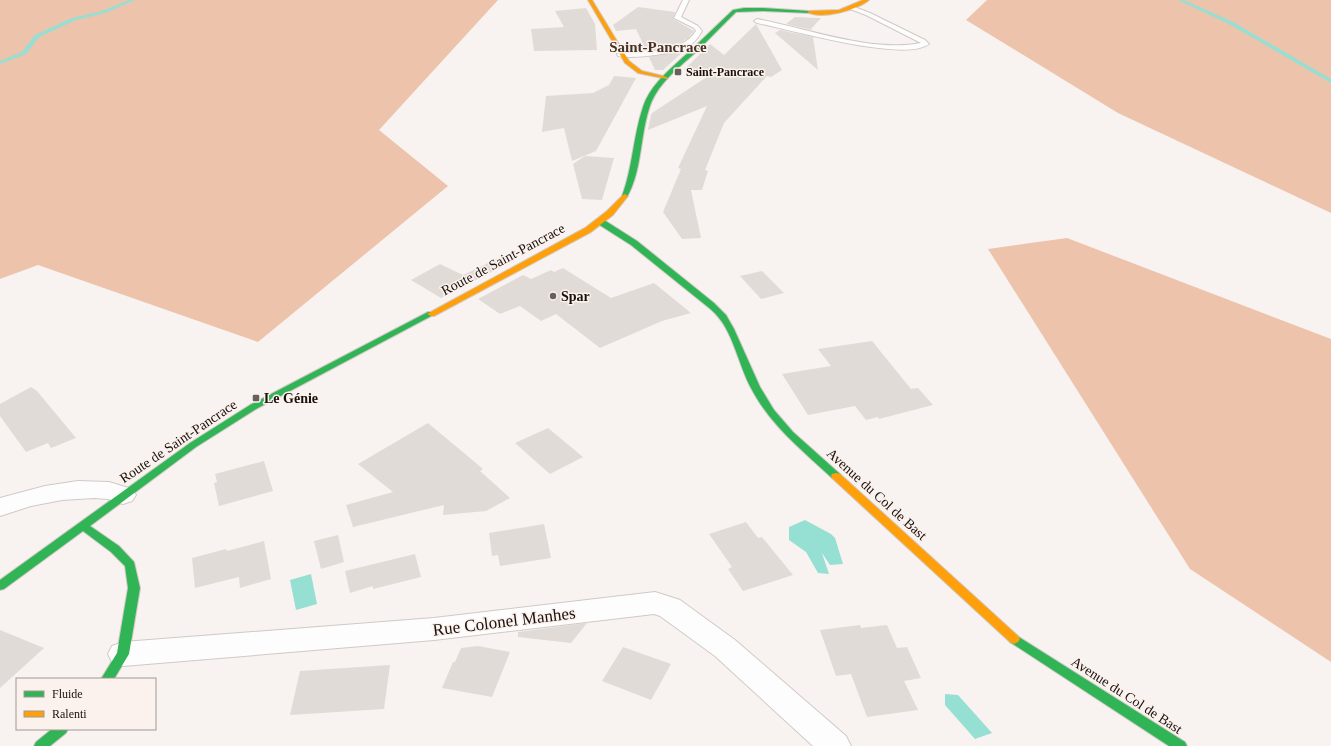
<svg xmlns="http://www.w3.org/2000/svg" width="1331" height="746" font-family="Georgia,serif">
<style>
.forest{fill:#edc3ab}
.water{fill:#95dfd3}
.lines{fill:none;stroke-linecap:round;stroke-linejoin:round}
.stream{fill:#95dfd3;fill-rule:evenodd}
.building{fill:#e1dbd7}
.lane-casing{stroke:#d0c9c5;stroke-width:2}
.street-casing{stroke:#d0c9c5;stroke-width:2}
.fast-casing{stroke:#d0c9c5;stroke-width:2}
.slow-casing{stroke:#d0c9c5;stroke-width:2}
.lane{fill:#fefdfd;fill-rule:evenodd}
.street{fill:#fefdfd;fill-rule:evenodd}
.fast{fill:#30b455;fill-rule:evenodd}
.slow{fill:#ff9f0a;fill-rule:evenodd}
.poi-dot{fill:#67605c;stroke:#fcf2ed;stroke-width:1.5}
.labels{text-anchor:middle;stroke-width:3;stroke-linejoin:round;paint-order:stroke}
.far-poi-label{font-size:12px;font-weight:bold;fill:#19110d;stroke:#fcf2ed;text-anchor:start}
.street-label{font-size:14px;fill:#19110d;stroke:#fcf2ed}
.poi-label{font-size:14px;font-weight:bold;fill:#19110d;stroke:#fcf2ed;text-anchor:start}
.far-district-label{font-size:15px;font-weight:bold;fill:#453328;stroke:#fcf2ed}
.near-street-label{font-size:17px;fill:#19110d;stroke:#fcf2ed}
</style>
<rect width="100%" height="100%" fill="#f8f3f0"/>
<g class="forest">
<path d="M 0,0 L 498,0 L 379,130 L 448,186 L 258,342 L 38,265 L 0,279 Z"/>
<path d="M 987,0 L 1331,0 L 1331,213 L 1118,113 L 966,20 Z"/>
<path d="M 1067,238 L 1331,339 L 1331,662 L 1190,569 L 988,249 Z"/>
</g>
<g class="water">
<path d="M 805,520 L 831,534 L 835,538 L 843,564 L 830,565 L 822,553 L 829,574 L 818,573 L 806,552 L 789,540 L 789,527 Z"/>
<path d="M 311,574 L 317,604 L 296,610 L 290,580 Z"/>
<path d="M 945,694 L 958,695 L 992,733 L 975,739 L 945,705 Z"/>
</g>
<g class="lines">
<g class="stream">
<path d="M 129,0 L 135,0 L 105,13 L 76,20 L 39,37 L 26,54 L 0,64 L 0,61 L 22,52 L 35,35 L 72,18 L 102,11 Z"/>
<path d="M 1178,0 L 1184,0 L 1233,22 L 1331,79 L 1331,83 L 1229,24 Z"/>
</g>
</g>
<g class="building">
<path d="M 638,7 L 675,12 L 673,19 L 694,31 L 688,38 L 680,43 L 662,48 L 646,50 L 636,29 L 616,31 L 613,25 Z"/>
<path d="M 586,8 L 595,24 L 597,50 L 534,51 L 531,29 L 564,27 L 555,11 Z"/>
<path d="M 795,17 L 817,18 L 821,18 L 811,29 L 812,30 L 786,24 Z"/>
<path d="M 756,24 L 782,70 L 771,77 L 767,76 L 724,123 L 705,170 L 708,171 L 702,190 L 691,190 L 701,238 L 682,239 L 663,212 L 681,169 L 678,168 L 707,106 L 648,130 L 651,115 L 652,113 L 719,69 L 684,70 L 710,44 L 724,55 Z"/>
<path d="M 780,30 L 813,37 L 818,70 L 775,33 Z"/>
<path d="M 685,50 L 663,70 L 655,70 L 649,57 Z"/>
<path d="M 614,76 L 636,78 L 596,151 L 572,161 L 564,128 L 542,132 L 546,96 L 593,93 L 609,85 Z"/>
<path d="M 585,156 L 614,158 L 602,200 L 582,199 L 573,164 Z"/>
<path d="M 505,255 L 507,264 L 441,298 L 411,280 L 440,264 L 463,275 Z"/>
<path d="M 563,268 L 611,298 L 654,283 L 691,313 L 662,321 L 600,348 L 556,314 L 541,321 L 520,306 L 500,314 L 478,299 L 523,275 L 531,279 L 551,270 L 554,272 Z"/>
<path d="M 762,271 L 784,293 L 761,299 L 740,276 Z"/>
<path d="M 872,341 L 911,389 L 918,388 L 933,405 L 879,419 L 878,417 L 866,420 L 855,406 L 808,415 L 782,374 L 831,366 L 818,349 Z"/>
<path d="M 31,387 L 37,391 L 76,438 L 51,448 L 48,443 L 26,452 L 0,416 L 0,404 Z"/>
<path d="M 428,423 L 483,469 L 480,471 L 510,498 L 486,511 L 443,515 L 444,505 L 353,527 L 346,505 L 393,492 L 358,464 Z"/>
<path d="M 548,428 L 583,457 L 550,474 L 515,443 Z"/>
<path d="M 264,461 L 273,491 L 219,506 L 214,483 L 217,482 L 215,474 Z"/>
<path d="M 746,522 L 758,538 L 762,537 L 793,575 L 743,591 L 728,569 L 732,567 L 709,534 Z"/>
<path d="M 544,524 L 551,558 L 500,566 L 498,555 L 492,556 L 489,533 Z"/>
<path d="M 338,535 L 344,562 L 321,569 L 314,541 Z"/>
<path d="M 264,541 L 271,579 L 240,588 L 239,577 L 195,588 L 192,558 L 226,549 L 227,551 Z"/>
<path d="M 415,554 L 421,577 L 373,589 L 373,586 L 350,593 L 345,571 Z"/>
<path d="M 587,623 L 571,643 L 518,637 L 518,632 Z"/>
<path d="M 860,625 L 861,628 L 887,625 L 897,648 L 907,647 L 921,678 L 904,681 L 918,710 L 867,717 L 851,674 L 836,676 L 820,630 Z"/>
<path d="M 0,630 L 44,648 L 0,688 Z"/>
<path d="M 478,646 L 510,652 L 492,697 L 442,688 L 453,662 L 455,662 L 461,648 Z"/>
<path d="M 623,647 L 671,664 L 651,700 L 602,681 Z"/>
<path d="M 390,665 L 384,709 L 290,715 L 300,671 Z"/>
</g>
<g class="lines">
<g class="lane-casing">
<g id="lane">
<path d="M 683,0 L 689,0 L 681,17 L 698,26 L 702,31 C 698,38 694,43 687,47 C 673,54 634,59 618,56 L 617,54 L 621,52 C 646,50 680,55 696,31 L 694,28 L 674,18 Z"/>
<path d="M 852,6 L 870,13 L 925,40 L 929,44 C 904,63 789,29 757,23 L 754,21 L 757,19 C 806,28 872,53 921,43 L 866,15 L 850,9 L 850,7 Z"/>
</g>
</g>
<g class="street-casing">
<g id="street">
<path d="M 78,481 L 109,482 L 132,489 L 136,495 L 132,501 L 123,504 L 108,499 L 94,498 L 62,500 L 31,506 L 0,516 L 0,498 L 45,486 Z"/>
<path d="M 655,592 L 680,600 L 735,640 L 846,736 L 851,746 L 813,746 L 715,656 L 660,616 L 654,614 L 434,640 L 123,666 L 112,662 L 108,654 L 112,646 L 123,642 L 434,618 Z"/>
</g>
</g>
<g class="fast-casing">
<g id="fast">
<path d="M 744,8 L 763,8 L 809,11 L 811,12 L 809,13 L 763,11 L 736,12 C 722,26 709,39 695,53 C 677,69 656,85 649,109 C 640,137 642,171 627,197 L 623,197 L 622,196 C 633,167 633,136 643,107 C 651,83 673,67 691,50 C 705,37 719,23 733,10 Z"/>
<path d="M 598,220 L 604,220 L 637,241 L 714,303 L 726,315 L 734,329 L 760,387 L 774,410 L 793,432 L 840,474 L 841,476 L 840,478 L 832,478 C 802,450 770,425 751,388 C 740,368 733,334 719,318 C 716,314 712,310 708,307 L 631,245 L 598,224 Z"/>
<path d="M 428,312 L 431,312 L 435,314 L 256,409 L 196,447 L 90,526 L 119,546 L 134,562 L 140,588 L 129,654 L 114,679 L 101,679 L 117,653 L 128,588 L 125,566 L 111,552 L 83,531 L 4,589 L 0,590 L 0,580 L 190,443 L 250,405 Z"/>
<path d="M 1014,634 L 1185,742 L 1187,746 L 1169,746 L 1010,642 L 1008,639 L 1010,636 Z"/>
<path d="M 52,729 L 68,729 L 66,733 L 50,746 L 34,746 L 36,742 Z"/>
</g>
</g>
<g class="slow-casing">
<g id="slow">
<path d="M 588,0 L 592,0 L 629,61 L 642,71 L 667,77 L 667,79 L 638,73 L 625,63 Z"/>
<path d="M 863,0 L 869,0 C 857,10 821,20 807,12 L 809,11 L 839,10 Z"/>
<path d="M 625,194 L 628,196 L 613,215 L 591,232 L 434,316 L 431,316 L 427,314 L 585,228 L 607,211 L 623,195 Z"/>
<path d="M 836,473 L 840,474 L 1018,636 L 1020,639 L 1018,642 L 1014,644 L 1010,642 L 832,478 L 831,476 L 832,474 Z"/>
</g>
</g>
<use href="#lane" class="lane"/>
<use href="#street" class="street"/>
<use href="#fast" class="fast"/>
<use href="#slow" class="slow"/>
</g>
<g class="poi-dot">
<rect x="674" y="68" width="8" height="8" rx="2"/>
<circle cx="553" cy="296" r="4"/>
<rect x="252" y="394" width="8" height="8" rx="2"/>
</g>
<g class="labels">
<g class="far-poi-label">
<text x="686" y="76">Saint-Pancrace</text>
</g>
<g class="street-label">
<text transform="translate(503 259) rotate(-28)" y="5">Route de Saint-Pancrace</text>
<text transform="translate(178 441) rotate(-34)" y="5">Route de Saint-Pancrace</text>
<text transform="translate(877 494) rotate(42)" y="5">Avenue du Col de Bast</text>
<text transform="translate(1127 695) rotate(33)" y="5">Avenue du Col de Bast</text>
</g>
<g class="poi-label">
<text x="561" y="301">Spar</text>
<text x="264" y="403">Le Génie</text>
</g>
<g class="far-district-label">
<text x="658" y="52">Saint-Pancrace</text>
</g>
<g class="near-street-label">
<text transform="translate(504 621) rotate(-7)" y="6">Rue Colonel Manhes</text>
</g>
</g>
<rect x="16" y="678" width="140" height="52" fill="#fcf2ed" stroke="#a19893"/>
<rect x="24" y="691" width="20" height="6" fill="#30b455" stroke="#a19893"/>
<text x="52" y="698" font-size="12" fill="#19110d">Fluide</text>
<rect x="24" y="711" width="20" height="6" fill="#ff9f0a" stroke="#a19893"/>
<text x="52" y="718" font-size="12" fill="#19110d">Ralenti</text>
</svg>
